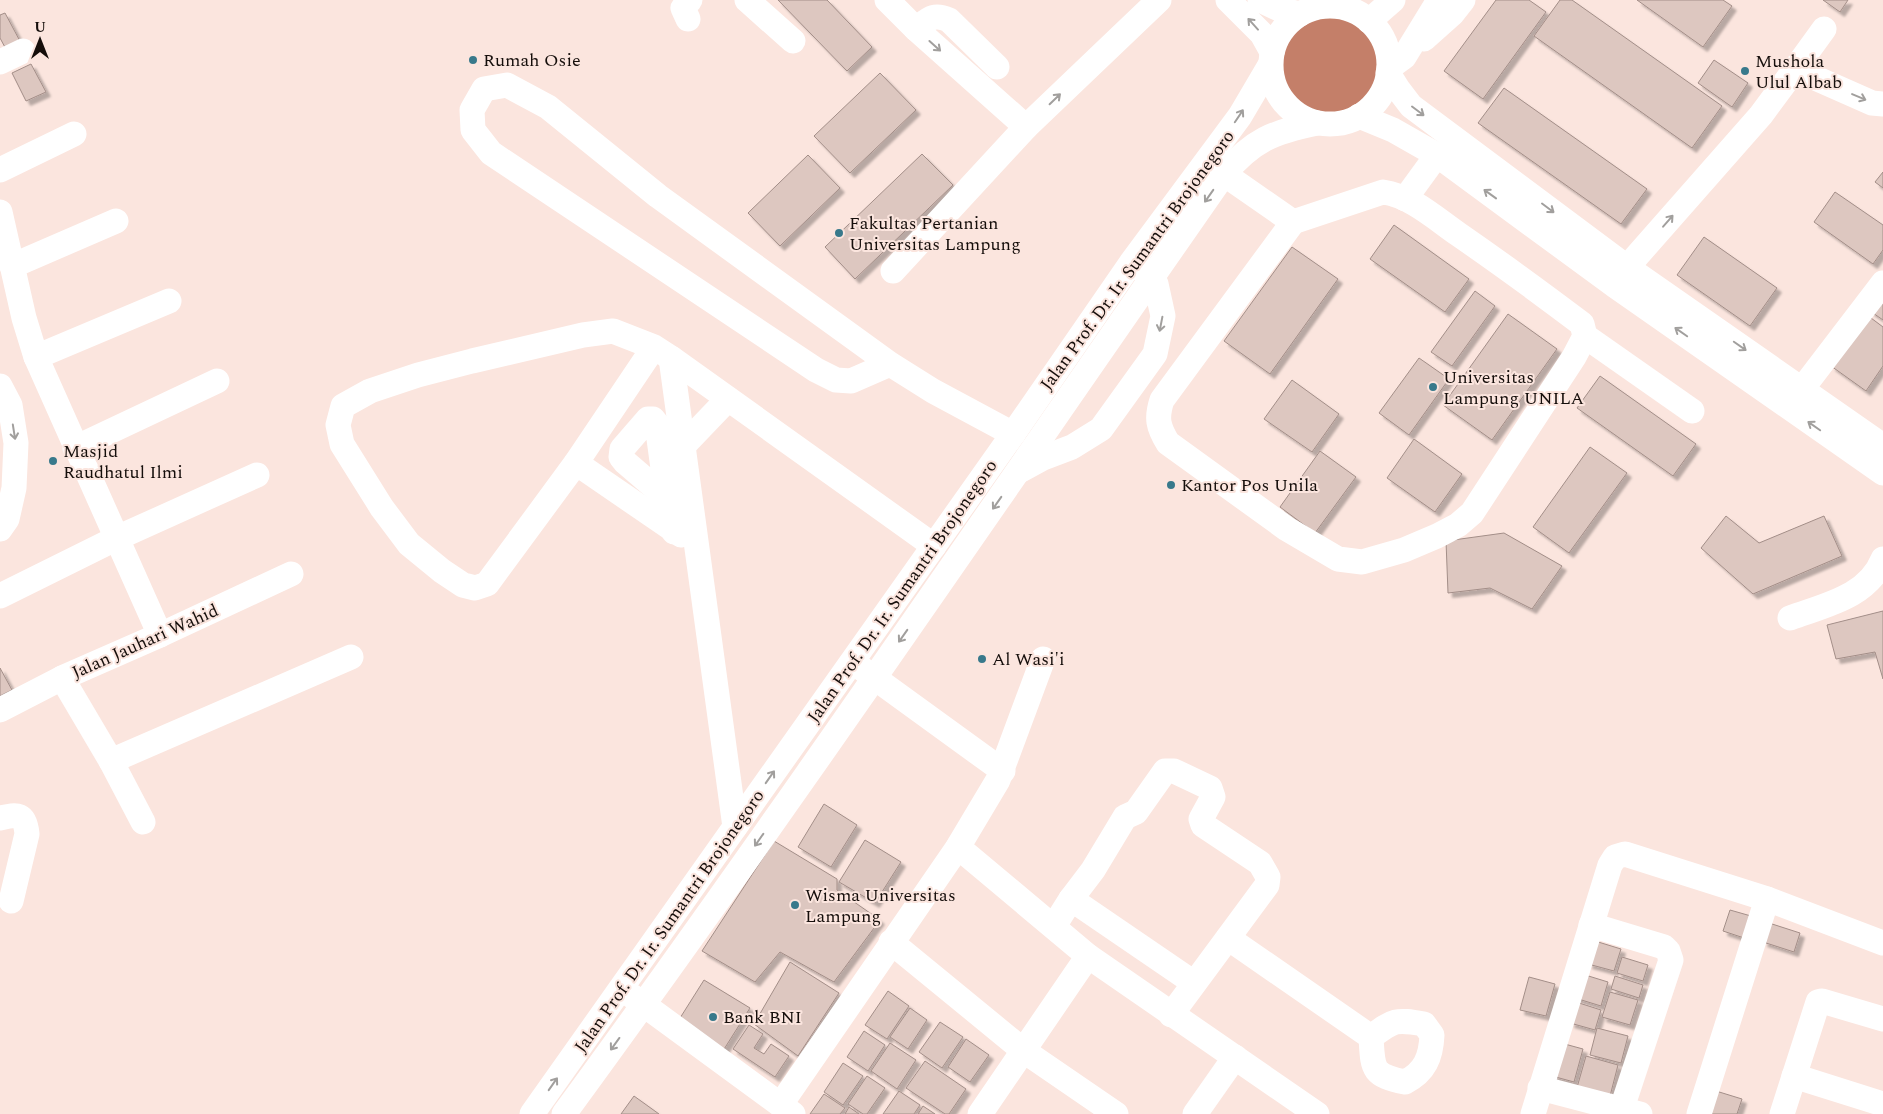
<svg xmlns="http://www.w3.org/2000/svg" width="1883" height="1114" font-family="Spectral,serif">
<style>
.water{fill:#c47f69}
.building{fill:#ddc7c0;stroke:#a38e88;filter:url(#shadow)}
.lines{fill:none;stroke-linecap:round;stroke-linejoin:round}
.minor{stroke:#fff;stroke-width:25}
.oneway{stroke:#a19f9d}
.poi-dot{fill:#38798b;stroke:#fbe5de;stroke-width:2}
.labels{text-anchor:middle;stroke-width:4;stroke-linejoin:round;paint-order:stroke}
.poi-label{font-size:18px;fill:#150e0b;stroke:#fbe5de;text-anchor:start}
.street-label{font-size:18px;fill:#150e0b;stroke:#fbe5de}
</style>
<defs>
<filter id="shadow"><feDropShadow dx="4.5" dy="4.5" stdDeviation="1" flood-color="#0004"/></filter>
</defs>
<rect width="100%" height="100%" fill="#fbe5de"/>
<circle class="water" cx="1331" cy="65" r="53"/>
<g class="building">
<path d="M 778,0 L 827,0 L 872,47 L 847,71 Z"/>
<path d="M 1496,0 L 1529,0 L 1546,12 L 1483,99 L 1444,71 Z"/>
<path d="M 1560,0 L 1572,0 L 1722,106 L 1692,148 L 1534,36 Z"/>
<path d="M 1637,0 L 1723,0 L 1732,6 L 1703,47 Z"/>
<path d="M 1823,0 L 1848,0 L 1840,12 Z"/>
<path d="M 5,13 L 21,43 L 7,51 L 0,38 L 0,15 Z"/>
<path d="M 1714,60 L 1748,83 L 1732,107 L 1698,83 Z"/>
<path d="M 31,64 L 46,92 L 26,101 L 12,73 Z"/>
<path d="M 880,73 L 916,110 L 850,173 L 814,136 Z"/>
<path d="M 1504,88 L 1647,189 L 1621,224 L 1478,123 Z"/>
<path d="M 922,154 L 953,185 L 855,279 L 825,247 Z"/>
<path d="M 808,155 L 840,188 L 780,246 L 748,213 Z"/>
<path d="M 1883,172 L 1883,188 L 1875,182 Z"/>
<path d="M 1835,192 L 1883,225 L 1883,250 L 1873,264 L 1814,222 Z"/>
<path d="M 1394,225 L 1469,279 L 1445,312 L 1370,259 Z"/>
<path d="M 1704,237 L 1777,288 L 1750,326 L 1677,275 Z"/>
<path d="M 1292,247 L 1338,279 L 1270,374 L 1224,341 Z"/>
<path d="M 1475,291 L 1495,306 L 1452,366 L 1431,352 Z"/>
<path d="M 1883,293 L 1883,320 L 1870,311 Z"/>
<path d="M 1508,314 L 1557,349 L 1492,440 L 1443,405 Z"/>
<path d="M 1867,315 L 1883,327 L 1883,366 L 1866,391 L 1831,366 Z"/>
<path d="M 1419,358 L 1449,379 L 1409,435 L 1379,413 Z"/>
<path d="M 1600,376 L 1696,444 L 1673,476 L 1577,408 Z"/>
<path d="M 1292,380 L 1339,414 L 1312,452 L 1264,419 Z"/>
<path d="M 1414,439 L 1462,474 L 1435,512 L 1387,478 Z"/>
<path d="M 1590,447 L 1627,473 L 1569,553 L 1533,527 Z"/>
<path d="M 1320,451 L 1356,477 L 1315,533 L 1280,507 Z"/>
<path d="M 1726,516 L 1759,543 L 1824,516 L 1842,556 L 1753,594 L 1701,548 Z"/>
<path d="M 1504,533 L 1562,566 L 1532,609 L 1490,588 L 1448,593 L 1446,541 Z"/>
<path d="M 1883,611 L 1883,679 L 1875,652 L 1836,659 L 1827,625 Z"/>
<path d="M 0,668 L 12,690 L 0,696 Z"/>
<path d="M 824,804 L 857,825 L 831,867 L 798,847 Z"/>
<path d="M 865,840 L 901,862 L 875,903 L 839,882 Z"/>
<path d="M 774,841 L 837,879 L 837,890 L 880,920 L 834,982 L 780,952 L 755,982 L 702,951 Z"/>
<path d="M 1730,910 L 1751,916 L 1744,938 L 1723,931 Z"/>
<path d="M 1769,923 L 1800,933 L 1794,952 L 1763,942 Z"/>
<path d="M 1595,941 L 1621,949 L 1614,971 L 1588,964 Z"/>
<path d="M 1622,957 L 1648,965 L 1643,981 L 1617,973 Z"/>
<path d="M 790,962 L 839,993 L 798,1056 L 754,1024 Z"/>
<path d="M 1582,974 L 1608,982 L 1601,1006 L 1575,998 Z"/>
<path d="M 1615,976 L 1643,985 L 1639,998 L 1611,989 Z"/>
<path d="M 1529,977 L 1555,984 L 1546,1016 L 1520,1010 Z"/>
<path d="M 704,980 L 750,1008 L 721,1054 L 675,1026 Z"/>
<path d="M 888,991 L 909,1006 L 887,1039 L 865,1025 Z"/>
<path d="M 1610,992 L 1638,1000 L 1630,1025 L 1602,1017 Z"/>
<path d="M 1576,1002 L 1601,1010 L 1595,1030 L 1570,1023 Z"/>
<path d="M 910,1008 L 927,1020 L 908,1049 L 890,1037 Z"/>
<path d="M 940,1022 L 963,1037 L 942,1068 L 919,1052 Z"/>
<path d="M 749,1025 L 763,1034 L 754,1048 L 764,1054 L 771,1044 L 789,1056 L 775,1077 L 733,1049 Z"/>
<path d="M 1597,1028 L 1628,1036 L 1621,1063 L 1590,1055 Z"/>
<path d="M 864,1031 L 885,1045 L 868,1071 L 847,1057 Z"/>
<path d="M 966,1039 L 989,1055 L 970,1082 L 948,1067 Z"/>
<path d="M 890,1043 L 916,1060 L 897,1089 L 871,1071 Z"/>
<path d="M 1561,1043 L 1583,1049 L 1574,1082 L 1552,1076 Z"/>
<path d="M 1586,1056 L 1618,1065 L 1609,1100 L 1576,1091 Z"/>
<path d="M 925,1061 L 966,1089 L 949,1114 L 945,1114 L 906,1088 Z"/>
<path d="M 843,1063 L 863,1076 L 843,1105 L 824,1092 Z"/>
<path d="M 867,1076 L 885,1088 L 867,1114 L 863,1114 L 848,1104 Z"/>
<path d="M 899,1091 L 920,1105 L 914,1114 L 883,1114 Z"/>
<path d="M 1716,1091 L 1742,1099 L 1737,1114 L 1709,1114 Z"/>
<path d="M 824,1094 L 845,1108 L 840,1114 L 810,1114 Z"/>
<path d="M 634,1096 L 659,1114 L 621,1114 Z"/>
<path d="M 923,1106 L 935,1114 L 918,1114 Z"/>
<path d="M 849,1107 L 859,1114 L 845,1114 Z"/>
</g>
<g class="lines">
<g class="minor">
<path d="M 747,0 L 793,41"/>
<path d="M 887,0 L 916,29 L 1026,127 L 1159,0"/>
<path d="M 1228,0 L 1262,34 L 1272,52"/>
<path d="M 1260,0 L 1279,9 L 1300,14"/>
<circle cx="1330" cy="65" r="59"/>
<path d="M 688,19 L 683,8 L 690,0"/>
<path d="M 1369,21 L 1393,0"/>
<path d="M 916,29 C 929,19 933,13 949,20 L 997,67"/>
<path d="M 1424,39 L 1452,14 L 1463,0"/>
<path d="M 0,62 L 23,51"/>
<path d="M 1389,68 L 1404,57 L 1439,0"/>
<path d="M 1795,69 L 1824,29"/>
<path d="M 1388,73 L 1398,89 L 1411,106 L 1628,268 L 1883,446"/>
<path d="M 1359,116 L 1393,130 L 1437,155 L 1614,285 L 1883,473"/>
<path d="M 0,170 L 74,134"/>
<path d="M 1224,174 L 1293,222"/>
<path d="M 1383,192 C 1411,196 1435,218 1458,234 C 1500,263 1541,293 1582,324 L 1585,336 L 1574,357 L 1472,513 L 1458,525 L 1437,536 L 1404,550 L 1362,562 L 1338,559 L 1287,529 L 1168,443 C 1158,427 1156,418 1162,400 L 1293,222 Z"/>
<path d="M 1405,199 L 1437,155"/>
<path d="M 0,212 L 24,318 L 36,357 L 160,635"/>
<path d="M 12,266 L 116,221"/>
<path d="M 893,271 L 1026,127"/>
<path d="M 1619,280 L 1636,257 L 1761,115 L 1795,69 L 1872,103 L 1883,104"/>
<path d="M 1585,336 L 1692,411"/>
<path d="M 654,347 L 576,463 L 487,584 L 475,588 L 463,585 L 442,571 L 409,544 L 382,508 L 342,444 L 338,425 L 343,406 L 370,391 L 418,375 L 472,361 L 583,335 L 613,331 L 654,347 L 671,358 L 934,546"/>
<path d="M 36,357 L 169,301"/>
<path d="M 671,358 L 735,827"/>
<path d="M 890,364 L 851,381 L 836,380 L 816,370 L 491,153 L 473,130 L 472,110 L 484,89 L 507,85 L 548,107 L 658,196 L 890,364 L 933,391 L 1013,434"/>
<path d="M 0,386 L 10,405 L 16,443 L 14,488 L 7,519 L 0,529"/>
<path d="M 1802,389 L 1883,283"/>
<path d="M 683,446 L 728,399"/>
<path d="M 75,448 L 217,381"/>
<path d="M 576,463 L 681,535"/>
<path d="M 1021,470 L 1043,458 L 1072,447 L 1101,429 L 1155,354 L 1163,316 L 1156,284 L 1152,277 L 1142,270"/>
<path d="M 667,498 L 625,462 L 621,457 L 622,449 L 648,419 L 653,419 L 657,424 L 667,498 L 674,532"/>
<path d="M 0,596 L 117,538 L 257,475"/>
<path d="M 1790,618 C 1825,605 1868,597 1883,559"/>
<path d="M 861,668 L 1003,771"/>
<path d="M 62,678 L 111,761 L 143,822"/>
<path d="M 0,710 L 62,678 L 160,635 L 291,574"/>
<path d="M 111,761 L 351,657"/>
<path d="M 0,818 C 18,814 25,813 27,834 L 11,901"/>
<path d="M 958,847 L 1088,956 L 1317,1114"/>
<path d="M 1071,899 L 1194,983"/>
<path d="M 1591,925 L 1664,947 L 1668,951 L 1671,960 L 1620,1114"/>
<path d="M 1054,926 L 1071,899 L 1093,870 L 1125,817 L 1136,812 L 1165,771 L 1174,771 L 1210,788 L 1213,797 L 1201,819 L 1203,825 L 1260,863 L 1268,877 L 1267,885 L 1171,1015"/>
<path d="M 1228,938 L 1371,1037 C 1394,1020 1395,1019 1424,1024 L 1432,1035 C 1431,1057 1425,1072 1405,1082 C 1371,1075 1373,1069 1371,1037"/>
<path d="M 891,942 L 1024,1051 L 1116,1114"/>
<path d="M 632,996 L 793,1114"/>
<path d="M 1794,1076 L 1883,1104"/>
<path d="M 1540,1088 L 1640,1114"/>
<path d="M 781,1104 L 958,847 L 998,780 L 1043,659"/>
<path d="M 532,1114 L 1013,434 L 1131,263 L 1240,116 L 1270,65"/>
<path d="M 564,1114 C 790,805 1005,488 1224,174 C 1253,140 1273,132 1317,123"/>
<path d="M 980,1114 L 1088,956"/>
<path d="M 1195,1114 L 1235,1057"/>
<path d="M 1533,1114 L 1610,865 L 1615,857 L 1625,854 L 1767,899 L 1883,943"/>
<path d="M 1699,1114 L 1767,899"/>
<path d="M 1782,1114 L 1818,1002 L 1822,1001 L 1883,1019"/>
</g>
</g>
<defs><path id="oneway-shaft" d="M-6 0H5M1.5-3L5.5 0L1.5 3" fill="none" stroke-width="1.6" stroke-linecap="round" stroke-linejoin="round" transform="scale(1.25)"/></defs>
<g class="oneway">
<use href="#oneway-shaft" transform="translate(1253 24) rotate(-132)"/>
<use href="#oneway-shaft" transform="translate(935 46) rotate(42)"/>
<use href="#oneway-shaft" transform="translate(1859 97) rotate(23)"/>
<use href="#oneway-shaft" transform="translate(1055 99) rotate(-44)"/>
<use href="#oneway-shaft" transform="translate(1418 111) rotate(37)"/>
<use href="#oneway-shaft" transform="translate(1239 116) rotate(-56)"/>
<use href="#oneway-shaft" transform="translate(1490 194) rotate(-144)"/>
<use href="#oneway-shaft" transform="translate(1209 196) rotate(125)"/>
<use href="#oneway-shaft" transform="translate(1548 208) rotate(37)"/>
<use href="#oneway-shaft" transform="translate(1668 221) rotate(-49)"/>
<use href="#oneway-shaft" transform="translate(1161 324) rotate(101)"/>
<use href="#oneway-shaft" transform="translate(1681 332) rotate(-145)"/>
<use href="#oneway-shaft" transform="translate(1740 346) rotate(35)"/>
<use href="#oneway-shaft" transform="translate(1814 426) rotate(-145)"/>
<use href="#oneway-shaft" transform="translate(14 432) rotate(81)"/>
<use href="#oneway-shaft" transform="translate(997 503) rotate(125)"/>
<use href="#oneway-shaft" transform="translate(903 636) rotate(125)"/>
<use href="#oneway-shaft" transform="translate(770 777) rotate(-55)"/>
<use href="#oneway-shaft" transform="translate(759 840) rotate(125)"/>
<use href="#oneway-shaft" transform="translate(615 1044) rotate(126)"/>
<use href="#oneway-shaft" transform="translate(553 1084) rotate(-55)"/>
</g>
<g class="poi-dot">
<circle cx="473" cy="60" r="5"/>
<circle cx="1745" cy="71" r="5"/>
<circle cx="839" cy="233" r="5"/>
<circle cx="1433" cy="387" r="5"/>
<circle cx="53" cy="461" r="5"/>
<circle cx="1171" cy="485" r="5"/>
<circle cx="982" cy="659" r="5"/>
<circle cx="795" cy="905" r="5"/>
<circle cx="713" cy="1017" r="5"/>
</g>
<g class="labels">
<g class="poi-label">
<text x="483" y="66">Rumah Osie</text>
<text x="1755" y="67">Mushola<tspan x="1755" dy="21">Ulul Albab</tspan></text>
<text x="849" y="229">Fakultas Pertanian<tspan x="849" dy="21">Universitas Lampung</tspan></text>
<text x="1443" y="383">Universitas<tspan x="1443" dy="21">Lampung UNILA</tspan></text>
<text x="63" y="457">Masjid<tspan x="63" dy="21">Raudhatul Ilmi</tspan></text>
<text x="1181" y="491">Kantor Pos Unila</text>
<text x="992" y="665">Al Wasi'i</text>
<text x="805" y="901">Wisma Universitas<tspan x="805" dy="21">Lampung</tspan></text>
<text x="723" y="1023">Bank BNI</text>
</g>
<g class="street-label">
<text transform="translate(1137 260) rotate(-54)" y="6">Jalan Prof. Dr. Ir. Sumantri Brojonegoro</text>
<text transform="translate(902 591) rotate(-55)" y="6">Jalan Prof. Dr. Ir. Sumantri Brojonegoro</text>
<text transform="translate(145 641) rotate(-24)" y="6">Jalan Jauhari Wahid</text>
<text transform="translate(669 921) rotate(-55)" y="6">Jalan Prof. Dr. Ir. Sumantri Brojonegoro</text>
</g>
</g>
<g transform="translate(40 40)" stroke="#fbe5de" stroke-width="4" paint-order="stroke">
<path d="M0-4L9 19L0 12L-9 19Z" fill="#150e0b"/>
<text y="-8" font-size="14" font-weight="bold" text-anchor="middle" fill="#150e0b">U</text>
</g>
</svg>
